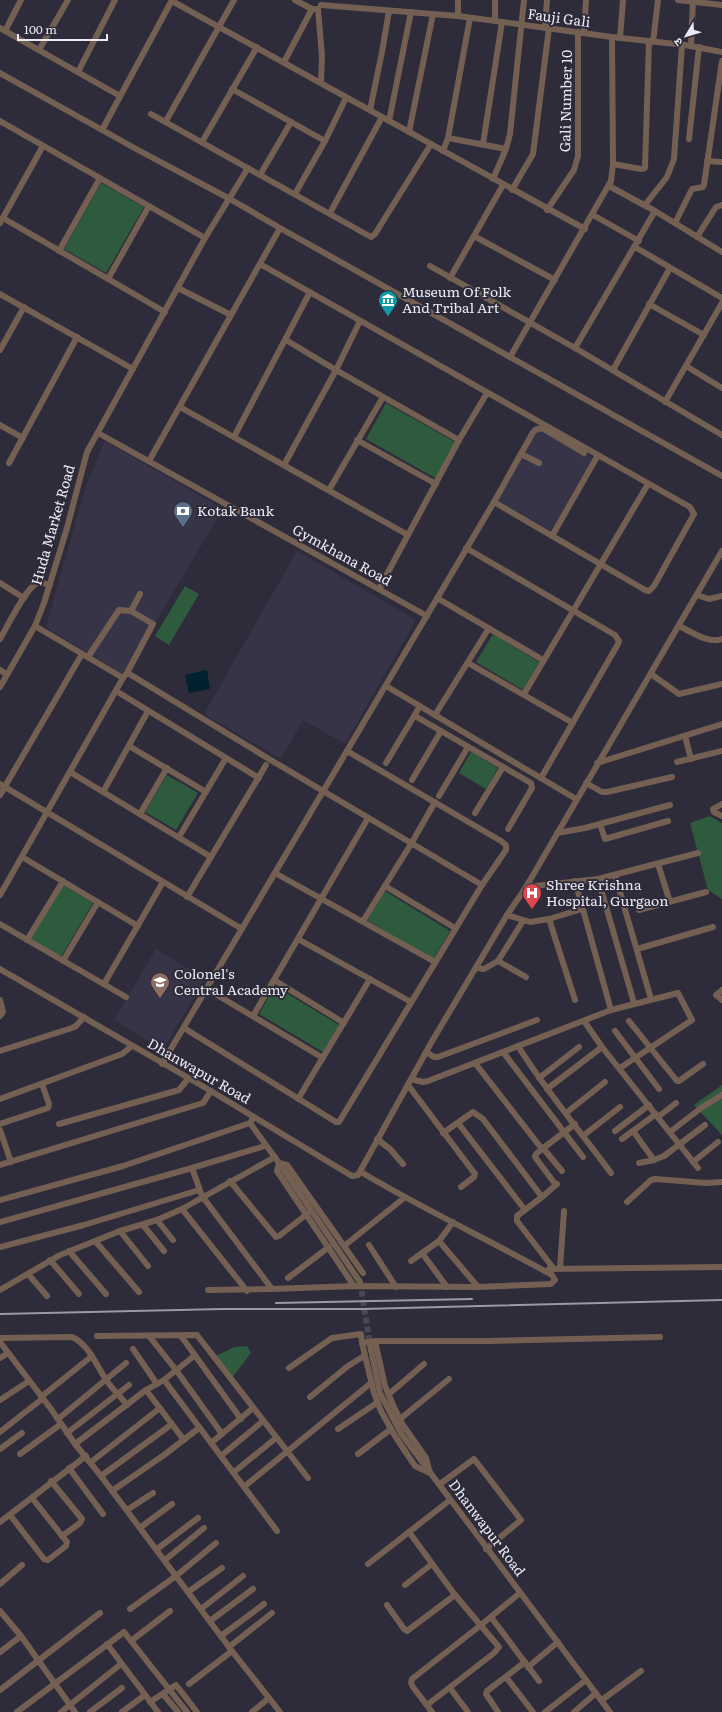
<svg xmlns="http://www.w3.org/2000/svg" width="722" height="1712" font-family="Literata,'Noto Sans Devanagari',serif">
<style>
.built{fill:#383448}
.green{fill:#2e5a3d}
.water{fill:#00212d}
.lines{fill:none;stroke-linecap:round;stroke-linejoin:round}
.minor-tunnel{stroke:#4a4856;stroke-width:6;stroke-dasharray:6 3;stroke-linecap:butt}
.minor{stroke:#746052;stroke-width:6}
.rail{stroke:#9b99a4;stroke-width:2}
.labels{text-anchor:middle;stroke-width:4;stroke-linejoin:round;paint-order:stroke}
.street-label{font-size:14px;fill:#ebeaf3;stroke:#2e2b3a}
.poi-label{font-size:14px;fill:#ebeaf3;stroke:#2e2b3a;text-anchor:start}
</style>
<rect width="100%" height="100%" fill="#2e2b3a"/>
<g class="built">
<path d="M 536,424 L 593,457 L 551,531 L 494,498 Z"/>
<path d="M 105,441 L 223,509 L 124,675 L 46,627 L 85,489 Z"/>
<path d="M 297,551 L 416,620 L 345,744 L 303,720 L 281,759 L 204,714 Z"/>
<path d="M 156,949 L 205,979 L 163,1050 L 114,1020 Z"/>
</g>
<g class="green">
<path d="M 101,183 L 144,207 L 106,273 L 64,249 Z"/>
<path d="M 386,403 L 457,443 L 437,479 L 366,439 Z"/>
<path d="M 185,586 L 199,594 L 169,645 L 155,636 Z"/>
<path d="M 493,634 L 539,662 L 523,690 L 476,662 Z"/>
<path d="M 471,752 L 498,768 L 486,789 L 459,773 Z"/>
<path d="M 167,775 L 198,793 L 176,830 L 145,812 Z"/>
<path d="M 710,816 L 722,823 L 722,899 L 708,890 L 690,823 Z"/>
<path d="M 63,885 L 93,903 L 61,957 L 31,939 Z"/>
<path d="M 385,891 L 450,931 L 433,960 L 367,920 Z"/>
<path d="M 275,986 L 339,1025 L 323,1052 L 259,1014 Z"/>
<path d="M 722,1085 L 722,1135 L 694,1105 Z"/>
<path d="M 247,1346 L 251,1353 L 232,1378 L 216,1356 L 234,1347 Z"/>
</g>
<path class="water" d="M 207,670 L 210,689 L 189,693 L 185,675 Z"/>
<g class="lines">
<path class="minor-tunnel" d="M 360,1282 L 370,1345"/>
<g class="minor">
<path d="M 295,0 L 312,9 L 315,9"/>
<path d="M 495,0 L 495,21"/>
<path d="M 678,0 L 722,5"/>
<path d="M 172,1 L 585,229"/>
<path d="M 321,5 L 458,16 L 612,37 L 685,45 L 722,52"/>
<path d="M 318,9 L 322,56 L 321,82"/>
<path d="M 458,16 L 458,0"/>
<path d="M 0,28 L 120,96"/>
<path d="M 545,28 L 547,0"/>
<path d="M 5,31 L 21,0"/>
<path d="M 584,33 L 586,0"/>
<path d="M 620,38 L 623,0"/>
<path d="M 653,42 L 658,0"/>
<path d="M 691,46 L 693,0"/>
<path d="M 39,50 L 68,0"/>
<path d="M 284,62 L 312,9"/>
<path d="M 78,72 L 115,0"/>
<path d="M 0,73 L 138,150 L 230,199 L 280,228 L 722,476"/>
<path d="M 232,89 L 325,141"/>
<path d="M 370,110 L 382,52 L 389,11"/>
<path d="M 151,114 L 371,237 L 375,234 L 431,144"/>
<path d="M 0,121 L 205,238"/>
<path d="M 166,121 L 234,0"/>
<path d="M 389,121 L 411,12"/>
<path d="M 102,130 L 172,0"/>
<path d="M 409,132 L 433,14"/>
<path d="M 448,138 L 506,149"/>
<path d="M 689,139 L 699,47"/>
<path d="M 202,142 L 257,47"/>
<path d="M 483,144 L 502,22"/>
<path d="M 443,151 L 448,138 L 470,18"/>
<path d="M 707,161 L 722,162"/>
<path d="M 613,164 L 641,169 L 645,168 L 649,41"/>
<path d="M 260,175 L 291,122"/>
<path d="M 493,179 L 506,149 L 510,134 L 524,0"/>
<path d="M 609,186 L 655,211 L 722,252"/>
<path d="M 512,190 L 533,154 L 549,28"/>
<path d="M 295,194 L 325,141 L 346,98"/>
<path d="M 645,205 L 667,177 L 674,159 L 682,45"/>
<path d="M 547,210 L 574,170 L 578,156 L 578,32"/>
<path d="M 330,213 L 382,117"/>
<path d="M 593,215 L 639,241"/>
<path d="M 3,218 L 165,312"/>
<path d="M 0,223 L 43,146"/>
<path d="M 675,223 L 692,189 L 703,187 L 704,185 L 722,61"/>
<path d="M 474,236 L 555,280"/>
<path d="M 697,237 L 716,207 L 722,205"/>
<path d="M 635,247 L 722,298"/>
<path d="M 59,251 L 100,178"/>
<path d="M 260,264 L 690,507 L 694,514 L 654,586 L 649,591 L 645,590 L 494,502"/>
<path d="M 430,266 L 575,348 L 722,435"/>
<path d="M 450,278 L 503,185"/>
<path d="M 108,279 L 149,206"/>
<path d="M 178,288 L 231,315"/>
<path d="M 0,294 L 133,369"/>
<path d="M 649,304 L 704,335"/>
<path d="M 286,340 L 336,370 L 459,440"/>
<path d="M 575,348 L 655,211"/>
<path d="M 0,350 L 24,307"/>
<path d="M 510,357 L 611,181 L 613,164 L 612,37"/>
<path d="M 686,366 L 722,388"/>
<path d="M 613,370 L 670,268"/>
<path d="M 665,402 L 722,303"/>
<path d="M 180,407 L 408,535"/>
<path d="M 0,425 L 23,438"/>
<path d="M 98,433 L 427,616"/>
<path d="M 234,437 L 310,292"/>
<path d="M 357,440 L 436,484"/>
<path d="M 521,454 L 539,463"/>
<path d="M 149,461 L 280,228"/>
<path d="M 9,463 L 77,337"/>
<path d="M 284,465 L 336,370 L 360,321"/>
<path d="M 329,490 L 383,397"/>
<path d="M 552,536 L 598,455"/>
<path d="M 466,548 L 615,635 L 619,641 L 618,644 L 541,778"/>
<path d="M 0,583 L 24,598"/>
<path d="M 379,589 L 459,440 L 487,393"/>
<path d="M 697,595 L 709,599 L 722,596"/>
<path d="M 437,598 L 543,660"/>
<path d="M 131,611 L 140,594"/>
<path d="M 35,626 L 123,678"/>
<path d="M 679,626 C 692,632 708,644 722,639"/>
<path d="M 0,639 C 7,627 26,588 37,583 C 41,582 46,584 50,585"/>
<path d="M 468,663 L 573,723"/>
<path d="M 0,670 L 7,675"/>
<path d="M 651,674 L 679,694 L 722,684"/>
<path d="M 131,675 L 269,759 L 482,885"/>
<path d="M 386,686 L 576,799"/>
<path d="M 0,687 L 35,626 L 44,603 L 67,528 L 87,452 L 205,238 L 248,168"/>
<path d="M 116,691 L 259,778"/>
<path d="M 524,694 L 648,484"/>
<path d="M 435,715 L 489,628"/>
<path d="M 415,716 L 531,783 L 532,788 L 508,829"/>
<path d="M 685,736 L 691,759"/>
<path d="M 129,746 L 206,792"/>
<path d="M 677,762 L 722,751"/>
<path d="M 386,763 L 420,706"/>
<path d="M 597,763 L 722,724"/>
<path d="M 70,772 L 211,857"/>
<path d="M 412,780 L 441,731"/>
<path d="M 586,783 L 602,792 L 607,792 L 672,777"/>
<path d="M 0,784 L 242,929"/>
<path d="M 103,792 L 148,711"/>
<path d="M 0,795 L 82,654"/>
<path d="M 439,796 L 468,747"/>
<path d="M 722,804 L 713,809 L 714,812 L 722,816"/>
<path d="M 475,813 L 503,767"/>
<path d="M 140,814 L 167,768"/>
<path d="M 600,824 L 605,839 L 668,821"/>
<path d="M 557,833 L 585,828 L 670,805"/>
<path d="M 179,837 L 226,758"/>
<path d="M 22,857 L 138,926"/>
<path d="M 658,864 L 670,902"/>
<path d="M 275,873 L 435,962"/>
<path d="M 615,875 L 651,999"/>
<path d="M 598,879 L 634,1003"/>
<path d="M 575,881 L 611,1010"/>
<path d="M 385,886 L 455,928"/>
<path d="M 526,887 L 598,879 L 698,853"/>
<path d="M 0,895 L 123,678 L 127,673 L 153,624 L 131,611 L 119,610 L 88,657"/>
<path d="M 187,897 L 266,765"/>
<path d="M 639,910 L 706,892"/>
<path d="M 507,915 L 530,922 L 549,919 L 582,909"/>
<path d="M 549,919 L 575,1000"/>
<path d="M 363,921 L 411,844 L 435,802"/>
<path d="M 0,924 L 126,997"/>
<path d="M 298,939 L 411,1002"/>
<path d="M 27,940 L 63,881"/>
<path d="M 637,949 L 713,927"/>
<path d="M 63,961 L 98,902"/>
<path d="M 498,961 L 523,921"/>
<path d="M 476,968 L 484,969 L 498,961 L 526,977"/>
<path d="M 0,969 L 211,1091 L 352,1176 L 358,1175 L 431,1043 L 507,915 L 526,887 L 722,551"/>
<path d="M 274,980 L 344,1023"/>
<path d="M 104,984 L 163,882"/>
<path d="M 207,989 L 323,1058"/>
<path d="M 722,990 L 716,995 L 722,1000"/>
<path d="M 0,1000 L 3,1012 L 0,1016"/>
<path d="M 253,1016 L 368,818"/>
<path d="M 584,1021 L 602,1047 L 698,1168"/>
<path d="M 629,1021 L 677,1081 L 679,1081 L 703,1064"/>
<path d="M 184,1028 L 336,1122 L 339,1122 L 482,885 L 506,850 L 506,845 L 501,841 L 347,751"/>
<path d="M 615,1031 L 659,1089"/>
<path d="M 518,1046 C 546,1091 580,1131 611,1173"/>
<path d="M 0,1051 L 72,1028 L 76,1026 L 84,1017"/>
<path d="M 426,1052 L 434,1057 L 438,1057 L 537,1020"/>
<path d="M 503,1052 L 583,1157"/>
<path d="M 475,1063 L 542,1149 L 575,1124"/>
<path d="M 162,1064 L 494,502 L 532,434 L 535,430 L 542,428 L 584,453"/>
<path d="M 539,1078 L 579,1047"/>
<path d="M 411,1079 L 423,1082 L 428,1081 L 611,1010 L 678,993 L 692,1020 L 620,1068"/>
<path d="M 408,1085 L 475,1174 L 474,1177 L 461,1187"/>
<path d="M 547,1089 L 602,1047"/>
<path d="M 0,1099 L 122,1054 L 132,1046"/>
<path d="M 298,1099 L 370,979"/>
<path d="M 566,1113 L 605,1082"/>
<path d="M 658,1117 L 676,1103"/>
<path d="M 252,1120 L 250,1123 L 279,1163 L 360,1282"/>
<path d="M 458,1123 L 525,1210"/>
<path d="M 0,1124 L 48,1108 L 49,1104 L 42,1084"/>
<path d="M 59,1124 L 179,1090 L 188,1079"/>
<path d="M 0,1130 L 11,1162"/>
<path d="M 615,1131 L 649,1105"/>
<path d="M 633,1131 L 654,1160"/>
<path d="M 670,1132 L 701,1108 L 722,1095"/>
<path d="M 443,1133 L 473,1112 L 483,1119 L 542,1197 L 517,1216 L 517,1221 L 554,1269"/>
<path d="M 584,1135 L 620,1107"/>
<path d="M 377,1139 L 390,1149 L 403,1164"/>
<path d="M 622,1139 L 656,1114"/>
<path d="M 543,1148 L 562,1171"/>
<path d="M 542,1149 L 536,1154 L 535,1157 L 556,1185"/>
<path d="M 693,1162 L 718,1142"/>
<path d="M 639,1163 L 654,1160 L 664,1156 L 705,1125"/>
<path d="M 0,1165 L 203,1103 L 211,1091"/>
<path d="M 192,1168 L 202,1196 L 272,1289 L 208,1290"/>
<path d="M 230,1181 L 276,1237 L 279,1236 L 307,1214"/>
<path d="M 542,1197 L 557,1184"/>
<path d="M 0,1200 L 123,1166 L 250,1123"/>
<path d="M 627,1202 L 651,1180 L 655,1179 L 706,1183 L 722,1182"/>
<path d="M 182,1209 L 247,1291"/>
<path d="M 157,1220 L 173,1240"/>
<path d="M 0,1222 L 192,1168 L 265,1146"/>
<path d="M 143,1225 L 164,1251"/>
<path d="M 120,1231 L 148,1266"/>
<path d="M 439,1241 L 478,1287"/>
<path d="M 96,1242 L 139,1292"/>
<path d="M 369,1245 L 396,1287"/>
<path d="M 344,1246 L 404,1198"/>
<path d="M 0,1247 L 84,1225 L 199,1190"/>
<path d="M 69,1251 L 106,1294"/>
<path d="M 422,1253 L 447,1287"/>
<path d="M 50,1260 L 79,1294"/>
<path d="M 411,1261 L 439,1241 L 453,1222"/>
<path d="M 560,1268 L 564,1211"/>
<path d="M 549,1269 L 722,1267"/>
<path d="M 28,1274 L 47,1296"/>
<path d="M 288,1278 L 329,1247"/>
<path d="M 354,1286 L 277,1171 L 279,1163 L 287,1165 L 363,1273"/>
<path d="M 272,1289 L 354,1286 L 478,1287 L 551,1284 L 555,1280 L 552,1275 C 489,1240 423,1209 361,1172"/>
<path d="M 0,1290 L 60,1255 L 120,1231 L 157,1220 L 182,1209 L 275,1157"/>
<path d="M 97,1336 L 197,1335 L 308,1478"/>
<path d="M 149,1336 L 176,1370 L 222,1434"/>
<path d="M 181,1336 L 241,1419"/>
<path d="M 0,1338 L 72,1337 C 88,1344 96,1364 105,1378 C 111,1388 120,1396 127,1405"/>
<path d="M 375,1341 L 385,1386 L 393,1405 L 403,1425 L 426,1458 L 430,1473 L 415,1466 L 395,1436 L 381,1411 L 374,1393 L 362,1343 Z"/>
<path d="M 375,1341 L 488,1341 L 660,1337"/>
<path d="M 0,1342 L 51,1409 L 75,1444 L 101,1476 L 232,1651 L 280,1712"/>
<path d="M 370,1345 L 380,1393 L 402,1435 L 610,1712"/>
<path d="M 133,1349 L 157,1384"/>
<path d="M 0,1358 L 8,1353"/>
<path d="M 289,1368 L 332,1338 L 361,1334 L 362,1343"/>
<path d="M 164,1380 L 277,1531"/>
<path d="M 146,1390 L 184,1440"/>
<path d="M 389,1394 L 424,1364"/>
<path d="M 41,1397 L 92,1356"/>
<path d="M 310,1397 L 348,1366 L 364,1356"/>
<path d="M 0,1400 L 29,1381"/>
<path d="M 58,1419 L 126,1363"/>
<path d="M 400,1419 L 449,1379"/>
<path d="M 338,1429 L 378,1402"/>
<path d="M 0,1432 L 42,1399"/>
<path d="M 67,1433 L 129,1385"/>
<path d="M 211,1443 L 253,1408"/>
<path d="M 75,1444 L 146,1390 L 164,1380 L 194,1356"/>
<path d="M 0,1449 L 22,1433"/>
<path d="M 20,1454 L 61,1424"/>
<path d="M 358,1454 L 391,1429"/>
<path d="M 222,1455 L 263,1421"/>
<path d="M 91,1462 L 160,1408"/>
<path d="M 69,1468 L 103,1514"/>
<path d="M 234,1472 L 276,1438"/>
<path d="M 101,1476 L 172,1424"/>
<path d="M 51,1481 L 82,1519 L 80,1523 L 62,1536"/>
<path d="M 440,1484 L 474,1459 L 521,1520 L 486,1549"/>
<path d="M 245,1486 L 371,1383"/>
<path d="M 112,1491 L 164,1455 L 199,1428"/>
<path d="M 127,1510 L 153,1493"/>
<path d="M 10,1515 L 44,1559 L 48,1560 L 66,1546 L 67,1542 L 32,1498"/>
<path d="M 0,1522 L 86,1456"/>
<path d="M 141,1527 L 172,1504"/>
<path d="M 409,1532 L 455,1595 L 499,1647 L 494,1653 L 427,1705"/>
<path d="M 157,1549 L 198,1518"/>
<path d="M 165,1560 L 204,1528"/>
<path d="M 368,1564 L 450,1500"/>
<path d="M 0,1584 L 22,1565"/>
<path d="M 405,1585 L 432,1564"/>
<path d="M 188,1592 L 222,1568"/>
<path d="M 387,1605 L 404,1629 L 407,1631 L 455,1595"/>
<path d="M 130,1609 L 176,1576 L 216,1543"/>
<path d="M 201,1609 L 243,1576"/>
<path d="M 0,1611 L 21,1636 L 75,1712"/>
<path d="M 491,1617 L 539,1681"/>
<path d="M 210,1621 L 253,1589"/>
<path d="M 221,1636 L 264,1604"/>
<path d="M 131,1641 L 170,1611"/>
<path d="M 107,1644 L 158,1712"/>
<path d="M 229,1647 L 272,1613"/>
<path d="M 0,1652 L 21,1636"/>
<path d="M 528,1667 L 558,1642"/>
<path d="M 506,1677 L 533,1712"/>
<path d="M 189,1684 L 232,1651"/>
<path d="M 450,1688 L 468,1712"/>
<path d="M 0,1690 L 100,1613"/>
<path d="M 163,1694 L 178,1712"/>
<path d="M 602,1700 L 641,1671"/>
<path d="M 150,1702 L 176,1685 L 197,1712"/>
<path d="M 17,1712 L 124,1632 L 187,1712"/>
<path d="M 61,1712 L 121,1664"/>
<path d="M 90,1712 L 122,1688"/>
<path d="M 122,1712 L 145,1695"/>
<path d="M 252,1712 L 269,1698"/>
<path d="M 432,1712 L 413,1687 L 411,1683 L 412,1679 L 481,1625 L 520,1593"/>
<path d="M 498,1712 L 486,1694 L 487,1691 L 525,1662"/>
<path d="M 545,1712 L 586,1680"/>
<path d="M 574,1712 L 596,1693"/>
</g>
<g class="rail">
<path d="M 276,1303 L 472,1299"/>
<path d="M 0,1314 L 223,1309 L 363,1309 L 722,1300"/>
</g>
</g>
<defs>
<g id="museum-pin" transform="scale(1)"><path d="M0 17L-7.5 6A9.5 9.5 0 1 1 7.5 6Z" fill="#0f9aa8" stroke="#2e2b3a"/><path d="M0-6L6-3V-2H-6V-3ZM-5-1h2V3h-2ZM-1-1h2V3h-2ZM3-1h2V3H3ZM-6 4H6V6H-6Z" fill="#fff"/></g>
<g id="bank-pin" transform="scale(1)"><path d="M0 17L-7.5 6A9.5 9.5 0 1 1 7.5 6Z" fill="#5c6f8a" stroke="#2e2b3a"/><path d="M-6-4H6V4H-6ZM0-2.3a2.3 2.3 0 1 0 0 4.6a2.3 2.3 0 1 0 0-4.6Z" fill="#fff"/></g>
<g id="hospital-pin" transform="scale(1)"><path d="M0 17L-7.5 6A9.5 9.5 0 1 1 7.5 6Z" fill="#e0444e" stroke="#2e2b3a"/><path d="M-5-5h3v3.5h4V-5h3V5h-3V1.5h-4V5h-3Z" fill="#fff"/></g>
<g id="school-pin" transform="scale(1)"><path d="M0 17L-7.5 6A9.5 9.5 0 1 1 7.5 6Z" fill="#8d6e63" stroke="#2e2b3a"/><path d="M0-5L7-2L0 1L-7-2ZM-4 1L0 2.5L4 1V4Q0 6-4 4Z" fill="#fff"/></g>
</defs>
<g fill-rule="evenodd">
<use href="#museum-pin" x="388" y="300"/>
<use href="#bank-pin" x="183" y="511"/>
<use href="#hospital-pin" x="532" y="893"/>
<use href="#school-pin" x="160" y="982"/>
</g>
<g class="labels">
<g class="street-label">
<text transform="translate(559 18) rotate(8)" y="5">Fauji Gali</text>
<text transform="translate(566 101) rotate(-89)" y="5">Gali Number 10</text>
<text transform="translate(53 525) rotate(-74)" y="5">Huda Market Road</text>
<text transform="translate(342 555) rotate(29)" y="5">Gymkhana Road</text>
<text transform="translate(199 1071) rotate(30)" y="5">Dhanwapur Road</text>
<text transform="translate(487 1528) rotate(53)" y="5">Dhanwapur Road</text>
</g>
<g class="poi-label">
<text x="402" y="297">Museum Of Folk<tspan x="402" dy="16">And Tribal Art</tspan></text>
<text x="197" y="516">Kotak Bank</text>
<text x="546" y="890">Shree Krishna<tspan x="546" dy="16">Hospital, Gurgaon</tspan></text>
<text x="174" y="979">Colonel's<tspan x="174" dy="16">Central Academy</tspan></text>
</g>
</g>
<g transform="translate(686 36) rotate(232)" stroke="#2e2b3a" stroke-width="3" paint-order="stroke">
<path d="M0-3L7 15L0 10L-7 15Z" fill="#ebeaf3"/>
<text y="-6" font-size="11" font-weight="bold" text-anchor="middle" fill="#ebeaf3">उ</text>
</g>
<path d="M18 34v6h89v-6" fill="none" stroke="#ebeaf3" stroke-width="2"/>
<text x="24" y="34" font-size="12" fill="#ebeaf3" stroke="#2e2b3a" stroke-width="3" paint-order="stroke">100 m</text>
</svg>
